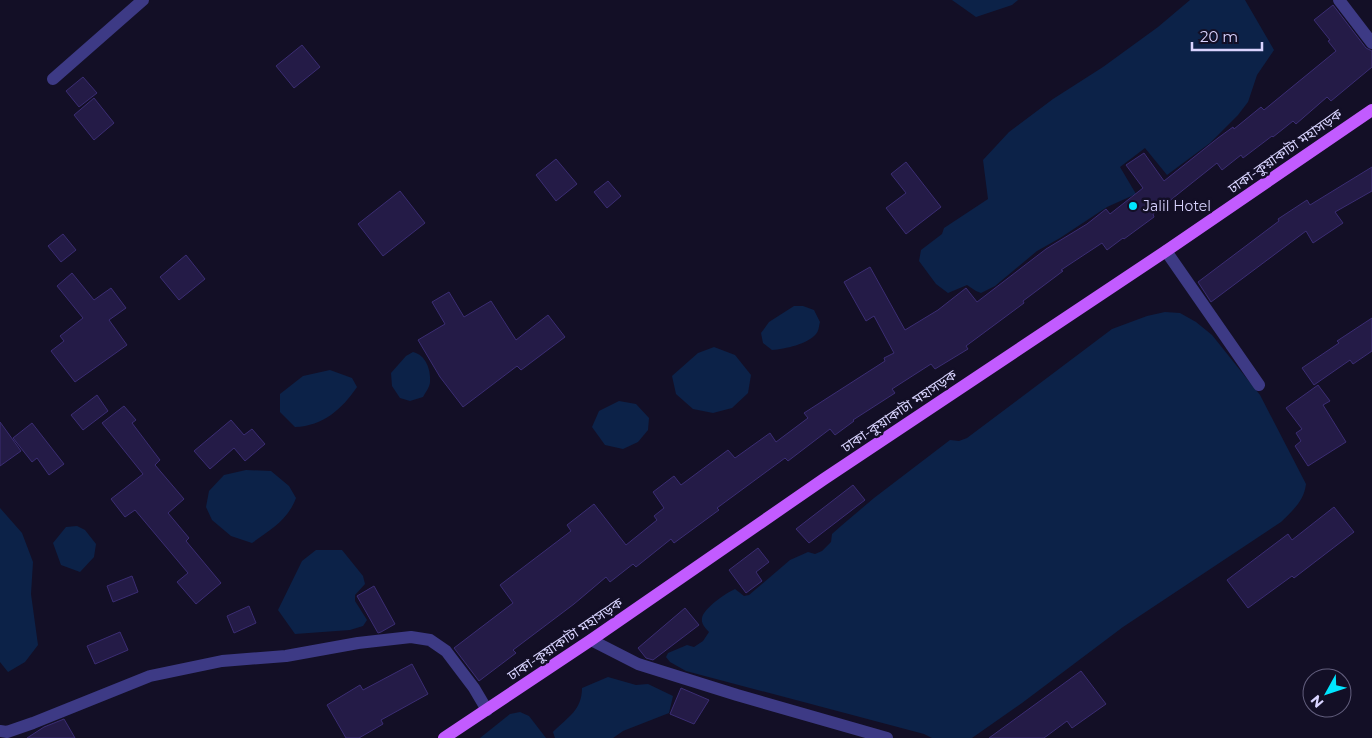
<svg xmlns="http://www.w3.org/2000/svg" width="1372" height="738" font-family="Montserrat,'Noto Sans Bengali',sans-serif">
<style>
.water{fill:#0c2248}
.building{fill:#241b47;stroke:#3b2d73}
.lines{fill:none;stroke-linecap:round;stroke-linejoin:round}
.minor{stroke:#3d3a85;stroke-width:12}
.primary{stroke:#c25bff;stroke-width:12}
.poi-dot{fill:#00e5ff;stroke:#130f26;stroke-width:2}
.labels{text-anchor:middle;stroke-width:5;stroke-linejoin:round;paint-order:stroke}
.street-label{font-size:14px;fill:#d9d4ff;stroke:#130f26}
.poi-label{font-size:14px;fill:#d9d4ff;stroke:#130f26;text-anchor:start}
</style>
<rect width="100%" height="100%" fill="#130f26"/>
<g class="water">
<path d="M 952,0 L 1018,0 L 1012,5 L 976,17 Z"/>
<path d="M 1190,0 L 1245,0 L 1274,50 L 1257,75 L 1248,102 L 1238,115 L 1210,143 L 1167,175 L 1145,148 L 1120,167 L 1136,194 L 1107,207 L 1060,238 L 1037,251 L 995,286 L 981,293 L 976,291 L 967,285 L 948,293 L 936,284 L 919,261 L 921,250 L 942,234 L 944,228 L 988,199 L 983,160 L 1009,132 L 1053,99 L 1103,67 L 1158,27 Z"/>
<path d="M 794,306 L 803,306 L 814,310 L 820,322 C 819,325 819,331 816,334 C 808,344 785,349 772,350 L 763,343 L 761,333 L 769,322 Z"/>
<path d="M 1165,312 L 1180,313 L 1196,322 L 1212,335 L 1260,395 L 1306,484 C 1304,501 1293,510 1281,522 L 1123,627 L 1022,703 L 972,738 L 932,738 L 924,734 L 686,671 L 670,662 L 666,657 L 668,653 L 687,645 L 694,647 L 703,641 L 709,632 C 705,628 701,624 702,618 C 704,608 726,593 735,589 L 744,596 L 749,595 L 790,560 L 808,552 L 815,554 L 822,551 L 831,542 L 832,534 L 841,526 L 874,498 L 950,440 L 959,441 L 967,438 L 1112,329 L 1147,316 Z"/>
<path d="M 714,347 L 735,355 L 751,375 L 748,393 L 732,408 L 713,413 L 693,409 L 676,394 L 672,376 L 698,353 Z"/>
<path d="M 413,352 C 426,355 431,370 430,382 C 430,386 426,392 423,397 L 410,401 L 400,398 L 392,386 L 391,373 L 406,356 Z"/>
<path d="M 330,370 L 352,378 L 357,387 C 342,409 323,426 295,427 L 280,412 L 280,394 L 303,376 Z"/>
<path d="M 619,401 L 636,404 L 649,418 L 648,430 L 638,442 L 623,449 L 605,445 L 592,427 L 599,411 Z"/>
<path d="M 246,470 L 271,471 L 289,486 L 296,498 C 288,520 270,530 252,543 L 231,536 L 212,520 L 206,507 L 209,491 L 224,475 Z"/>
<path d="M 0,508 L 22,533 L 33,562 L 31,594 L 38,645 L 25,662 L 8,672 L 0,662 Z"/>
<path d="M 77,526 L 85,530 L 96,544 L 94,557 L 80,572 L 61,565 L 53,543 L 66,527 Z"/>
<path d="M 316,550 L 342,550 L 363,576 L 365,584 L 355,595 L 355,601 L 367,620 L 363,626 L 350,630 L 295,634 L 278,610 L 302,561 Z"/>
<path d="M 608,677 L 636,685 L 648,684 L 673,696 L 669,713 L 623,731 L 613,738 L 555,738 L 553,732 C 568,717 582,710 582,688 Z"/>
<path d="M 520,712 L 529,716 L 546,738 L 480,738 L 510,714 Z"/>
</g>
<g class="building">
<path d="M 1333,5 L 1366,48 L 1372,51 L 1372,67 L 1331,101 L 1327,97 L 1296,124 L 1293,121 L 1273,137 L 1272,136 L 1243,158 L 1241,155 L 1222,170 L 1217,163 L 1153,214 L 1154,217 L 1124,239 L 1123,238 L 1107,250 L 1102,243 L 1061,270 L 1063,271 L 1023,301 L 1024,303 L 966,346 L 968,349 L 935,369 L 931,364 L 892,389 L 895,393 L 853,420 L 854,421 L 835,435 L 830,429 L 788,461 L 785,458 L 717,508 L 719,510 L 674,543 L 671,539 L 636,567 L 633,564 L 610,582 L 606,577 L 574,604 L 513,650 L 516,653 L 479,681 L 454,648 L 513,603 L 500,585 L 571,531 L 567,525 L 594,504 L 626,545 L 657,520 L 654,516 L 664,508 L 653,492 L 674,476 L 681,485 L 728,450 L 735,458 L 770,433 L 776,442 L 808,418 L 804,413 L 885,361 L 884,358 L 894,353 L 874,316 L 866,321 L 844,282 L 870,267 L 905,330 L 938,310 L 966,288 L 977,302 L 1046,249 L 1087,224 L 1106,209 L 1110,214 L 1143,188 L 1126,165 L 1144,153 L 1164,181 L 1218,138 L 1233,127 L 1234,129 L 1261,107 L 1264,110 L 1336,51 L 1328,41 L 1330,40 L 1314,20 Z"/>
<path d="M 302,45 L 320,67 L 294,88 L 276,66 Z"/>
<path d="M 83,77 L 97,93 L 79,107 L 66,91 Z"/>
<path d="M 94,98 L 114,123 L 94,140 L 74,115 Z"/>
<path d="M 556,159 L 577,184 L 556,201 L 536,175 Z"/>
<path d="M 906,162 L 941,207 L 906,234 L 886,208 L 906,193 L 891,174 Z"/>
<path d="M 1372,167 L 1372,191 L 1335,212 L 1343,223 L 1313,243 L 1306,231 L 1211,302 L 1198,282 L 1279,221 L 1278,219 L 1307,200 L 1310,205 Z"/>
<path d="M 608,181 L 621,196 L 607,208 L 594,192 Z"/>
<path d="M 400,191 L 425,223 L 383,256 L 358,224 Z"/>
<path d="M 63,234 L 76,250 L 61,262 L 48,246 Z"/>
<path d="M 186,255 L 205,279 L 179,300 L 160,277 Z"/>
<path d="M 72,273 L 94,300 L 111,288 L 126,308 L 109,320 L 127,345 L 75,382 L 51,351 L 64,341 L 60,336 L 83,318 L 57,286 Z"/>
<path d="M 449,292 L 464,317 L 491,301 L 516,340 L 548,315 L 565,337 L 521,370 L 517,366 L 463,407 L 440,377 L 418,340 L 445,324 L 432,302 Z"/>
<path d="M 1372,318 L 1372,351 L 1353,364 L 1350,360 L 1314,385 L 1302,368 L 1339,343 L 1337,341 Z"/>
<path d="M 1318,385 L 1330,401 L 1323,405 L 1346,442 L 1308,466 L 1295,446 L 1301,441 L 1296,433 L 1302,429 L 1286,408 Z"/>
<path d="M 97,395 L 108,411 L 83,430 L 71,415 Z"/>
<path d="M 124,406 L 136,420 L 132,423 L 160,460 L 155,465 L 184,499 L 168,513 L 189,538 L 186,541 L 221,583 L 196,604 L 177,582 L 188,573 L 135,510 L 125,517 L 111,499 L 143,474 L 102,423 Z"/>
<path d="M 231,420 L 244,435 L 252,429 L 265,444 L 245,461 L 234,448 L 210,469 L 194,451 Z"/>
<path d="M 0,422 L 21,451 L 0,466 Z"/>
<path d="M 32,423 L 64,464 L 49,475 L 37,458 L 32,462 L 13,438 Z"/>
<path d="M 853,485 L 865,500 L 809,543 L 796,529 Z"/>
<path d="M 1334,507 L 1354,532 L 1294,578 L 1292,576 L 1248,608 L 1227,580 L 1288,534 L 1292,540 Z"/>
<path d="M 758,548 L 769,562 L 756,572 L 762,581 L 746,593 L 729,570 Z"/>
<path d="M 132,576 L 138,592 L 113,602 L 107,586 Z"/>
<path d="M 374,586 L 395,624 L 381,632 L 378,633 L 357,596 Z"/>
<path d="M 249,606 L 256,623 L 234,633 L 227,616 Z"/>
<path d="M 685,608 L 699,625 L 653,660 L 646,658 L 638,648 Z"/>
<path d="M 120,632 L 128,650 L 95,664 L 87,646 Z"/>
<path d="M 412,664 L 428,694 L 381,720 L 383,724 L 359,738 L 346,738 L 327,705 L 360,685 L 363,690 Z"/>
<path d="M 1081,671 L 1106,704 L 1072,728 L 1067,721 L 1044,738 L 989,738 Z"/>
<path d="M 681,688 L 709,700 L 694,724 L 670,714 Z"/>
<path d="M 64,719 L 75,738 L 27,738 L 44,727 Z"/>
</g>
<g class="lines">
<g class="minor">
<path d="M 1339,0 L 1372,43"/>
<path d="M 53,79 L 143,0"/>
<path d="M 1166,251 L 1259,385"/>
<path d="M 591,640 L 638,664 L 737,695 L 887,738"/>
<path d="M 0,731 L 7,732 L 33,723 L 150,676 L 222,661 L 286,656 L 358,643 L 411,637 L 430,640 L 446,651 L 474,688 L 487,710"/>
</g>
<path class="primary" d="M 444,738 L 591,640 L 824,479 L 1166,251 L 1372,110"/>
</g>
<circle class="poi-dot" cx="1133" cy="206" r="5"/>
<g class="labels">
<g class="street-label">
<text transform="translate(1285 151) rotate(-35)" y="5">ঢাকা-কুয়াকাটা মহাসড়ক</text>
<text transform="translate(899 411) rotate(-34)" y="5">ঢাকা-কুয়াকাটা মহাসড়ক</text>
<text transform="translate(565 639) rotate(-34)" y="5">ঢাকা-কুয়াকাটা মহাসড়ক</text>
</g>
<g class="poi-label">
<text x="1143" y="211">Jalil Hotel</text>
</g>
</g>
<g transform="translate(1327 693) rotate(230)"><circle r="24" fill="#130f26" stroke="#625e7d"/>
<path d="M0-4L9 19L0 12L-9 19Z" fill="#00e5ff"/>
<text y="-8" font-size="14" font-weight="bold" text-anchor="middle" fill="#d9d4ff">N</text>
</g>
<path d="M1192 42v8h70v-8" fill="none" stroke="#d9d4ff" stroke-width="2.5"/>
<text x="1200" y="42" font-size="15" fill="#d9d4ff" stroke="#130f26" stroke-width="4" paint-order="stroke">20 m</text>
</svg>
